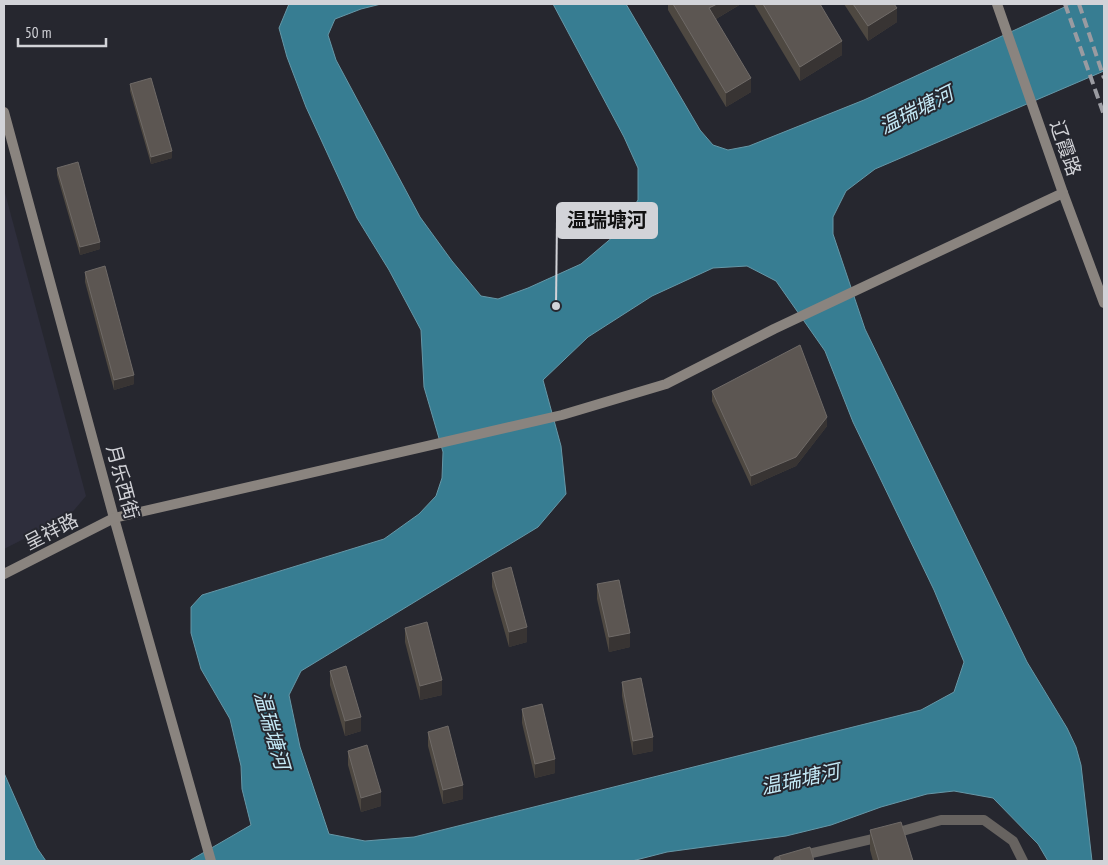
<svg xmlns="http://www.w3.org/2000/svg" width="1108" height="865" font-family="'PT Sans Narrow','Noto Sans SC',sans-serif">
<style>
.built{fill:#2e2e3c}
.water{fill:#377d92;stroke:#6697a7;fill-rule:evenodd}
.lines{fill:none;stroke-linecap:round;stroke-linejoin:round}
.street{stroke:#676360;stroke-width:10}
.secondary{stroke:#8a847f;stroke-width:10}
.rail{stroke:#9a9ba1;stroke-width:4;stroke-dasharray:10 5;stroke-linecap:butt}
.wall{fill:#4e4841}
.shaded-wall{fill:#383433}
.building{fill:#5c5652;stroke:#6f6a67}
.labels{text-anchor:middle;stroke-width:4;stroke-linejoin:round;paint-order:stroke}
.street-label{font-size:19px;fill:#d2d3d8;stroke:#26272f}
.water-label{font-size:20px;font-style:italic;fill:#c4e9f6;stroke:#26272f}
.leader{fill:none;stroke:#d2d3d8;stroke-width:2}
.callout-dot{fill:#d2d3d8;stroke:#26272f;stroke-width:2}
.callout{fill:#d2d3d8;stroke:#d2d3d8;stroke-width:2}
.callout-label{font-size:20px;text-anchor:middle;font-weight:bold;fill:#111}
</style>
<rect width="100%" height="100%" fill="#26272f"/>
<path class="built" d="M 4,189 L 86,496 L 69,516 L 4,549 Z"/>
<g class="water">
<path d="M 289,4 L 381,4 L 361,9 L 335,19 L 328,35 L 336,60 L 420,217 L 452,261 L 481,296 L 498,299 L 528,288 L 581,264 L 614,236 L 638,200 L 638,168 L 624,137 L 553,4 L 626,4 L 700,130 L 713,145 L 728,150 L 749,146 L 864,100 L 1071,4 L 1104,4 L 1104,71 L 875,169 L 846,191 L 833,217 L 833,234 L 865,329 L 1027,662 L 1067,728 L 1076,747 L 1081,765 L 1092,861 L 1048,861 L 1038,844 L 993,798 L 954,791 L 927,794 L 881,807 L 831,825 L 786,836 L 667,852 L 632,861 L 189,861 L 251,825 L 242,789 L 241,766 L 230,719 L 201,669 L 191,633 L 191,607 L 202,595 L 384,539 L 419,514 L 436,496 L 442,478 L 443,452 L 424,387 L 421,330 L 389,270 L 357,218 L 306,107 L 287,57 L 279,28 ZM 747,266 L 776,281 L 825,351 L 853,422 L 934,590 L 964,662 L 954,692 L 921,710 L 414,837 L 365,841 L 329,834 L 300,747 L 289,695 L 301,671 L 538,527 L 566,494 L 561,446 L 543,380 L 588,337 L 652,296 L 713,268 Z"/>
<path d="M 4,773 L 37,848 L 46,861 L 4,861 Z"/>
</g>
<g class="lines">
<path class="street" d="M 778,861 L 885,836 L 941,820 L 984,820 L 1013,841 L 1023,861"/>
<g class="secondary">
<path d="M 997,4 L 1063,193 L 1104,303"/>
<path d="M 4,112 L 114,518 L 211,861"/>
<path d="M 4,574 L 114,518 L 562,415 L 666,384 L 774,329 L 1063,193"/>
</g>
<g class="rail">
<path d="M 1065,4 L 1104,115"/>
<path d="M 1079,4 L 1104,78"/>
</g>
</g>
<g class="wall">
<path d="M 668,4 L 741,4 L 716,19 L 751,92 L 726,107 L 668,10 Z"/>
<path d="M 754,4 L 820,4 L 842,55 L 800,81 Z"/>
<path d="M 844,4 L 894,4 L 897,22 L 868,41 Z"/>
<path d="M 130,84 L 172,158 L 151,164 L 130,91 Z"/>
<path d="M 57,168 L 100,249 L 80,255 L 57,175 Z"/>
<path d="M 85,272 L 134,384 L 114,390 L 85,282 Z"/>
<path d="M 712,391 L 827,426 L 796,466 L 751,486 L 712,401 Z"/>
<path d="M 492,573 L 527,642 L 509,647 L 492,587 Z"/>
<path d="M 597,584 L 630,647 L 609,652 L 597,599 Z"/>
<path d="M 405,628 L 442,695 L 420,700 L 405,642 Z"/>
<path d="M 330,671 L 361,731 L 345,736 L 330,685 Z"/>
<path d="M 622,682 L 653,751 L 633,755 L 622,696 Z"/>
<path d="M 522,709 L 555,773 L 535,778 L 522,723 Z"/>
<path d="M 428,732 L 463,799 L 443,804 L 428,746 Z"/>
<path d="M 348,751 L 381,806 L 361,812 L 348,765 Z"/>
<path d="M 870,830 L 913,861 L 873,861 L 870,850 Z"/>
</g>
<g class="shaded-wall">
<path d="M 717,4 L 741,4 L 709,23 L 709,8 Z"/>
<path d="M 897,8 L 897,22 L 868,41 L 868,26 Z"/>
<path d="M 842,41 L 842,55 L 800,81 L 800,67 Z"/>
<path d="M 751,78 L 751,92 L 726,107 L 726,93 Z"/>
<path d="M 172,151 L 172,158 L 151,164 L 151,157 Z"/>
<path d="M 100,242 L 100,249 L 80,255 L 80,247 Z"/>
<path d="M 134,375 L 134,384 L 114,390 L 114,380 Z"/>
<path d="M 827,417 L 827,426 L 796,466 L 751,486 L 751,476 Z"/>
<path d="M 527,627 L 527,642 L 509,647 L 509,632 Z"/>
<path d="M 630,633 L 630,647 L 609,652 L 609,637 Z"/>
<path d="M 442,680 L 442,695 L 420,700 L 420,686 Z"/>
<path d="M 361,717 L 361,731 L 345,736 L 345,721 Z"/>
<path d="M 653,737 L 653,751 L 633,755 L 633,741 Z"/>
<path d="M 555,759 L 555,773 L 535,778 L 535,764 Z"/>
<path d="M 463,785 L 463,799 L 443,804 L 443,790 Z"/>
<path d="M 381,792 L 381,806 L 361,812 L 361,798 Z"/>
</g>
<g class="building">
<path d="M 673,4 L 717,4 L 709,8 L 751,78 L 726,93 Z"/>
<path d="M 763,4 L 820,4 L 842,41 L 800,67 Z"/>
<path d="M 853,4 L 894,4 L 897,8 L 868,26 Z"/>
<path d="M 151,78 L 172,151 L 151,157 L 130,84 Z"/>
<path d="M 78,162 L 100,242 L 80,247 L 57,168 Z"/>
<path d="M 105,266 L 134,375 L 114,380 L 85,272 Z"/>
<path d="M 800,345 L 827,417 L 796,457 L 751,476 L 712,391 Z"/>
<path d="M 511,567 L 527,627 L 509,632 L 492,573 Z"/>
<path d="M 619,580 L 630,633 L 609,637 L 597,584 Z"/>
<path d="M 427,622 L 442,680 L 420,686 L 405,628 Z"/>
<path d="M 346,666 L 361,717 L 345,721 L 330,671 Z"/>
<path d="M 641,678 L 653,737 L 633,741 L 622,682 Z"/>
<path d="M 542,704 L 555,759 L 535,764 L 522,709 Z"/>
<path d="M 448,726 L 463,785 L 443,790 L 428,732 Z"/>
<path d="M 367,745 L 381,792 L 361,798 L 348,751 Z"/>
<path d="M 901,822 L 913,861 L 879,861 L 870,830 Z"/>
<path d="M 810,847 L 814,861 L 781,861 L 779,856 Z"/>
</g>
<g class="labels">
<g class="street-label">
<text transform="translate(1066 148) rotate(71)" y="7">辽霞路</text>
<text transform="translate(123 482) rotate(75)" y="7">月乐西街</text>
<text transform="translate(51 531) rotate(-27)" y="7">呈祥路</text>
</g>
<g class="water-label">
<text transform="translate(916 110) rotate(-27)" y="7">温瑞塘河</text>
<text transform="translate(272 730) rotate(74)" y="7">温瑞塘河</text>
<text transform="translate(800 779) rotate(-12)" y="7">温瑞塘河</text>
</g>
</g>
<path class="leader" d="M556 306L557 220"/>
<circle class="callout-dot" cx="556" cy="306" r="5"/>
<rect class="callout" x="557" y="203" width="100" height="35" rx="5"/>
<g class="callout-label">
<text x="607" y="227">温瑞塘河</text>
</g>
<rect width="1108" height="865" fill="none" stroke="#d2d3d8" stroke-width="10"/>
<path d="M18 38v8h88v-8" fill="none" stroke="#d2d3d8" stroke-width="2.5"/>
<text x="25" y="38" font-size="15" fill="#d2d3d8" stroke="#26272f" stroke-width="4" paint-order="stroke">50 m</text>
</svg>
